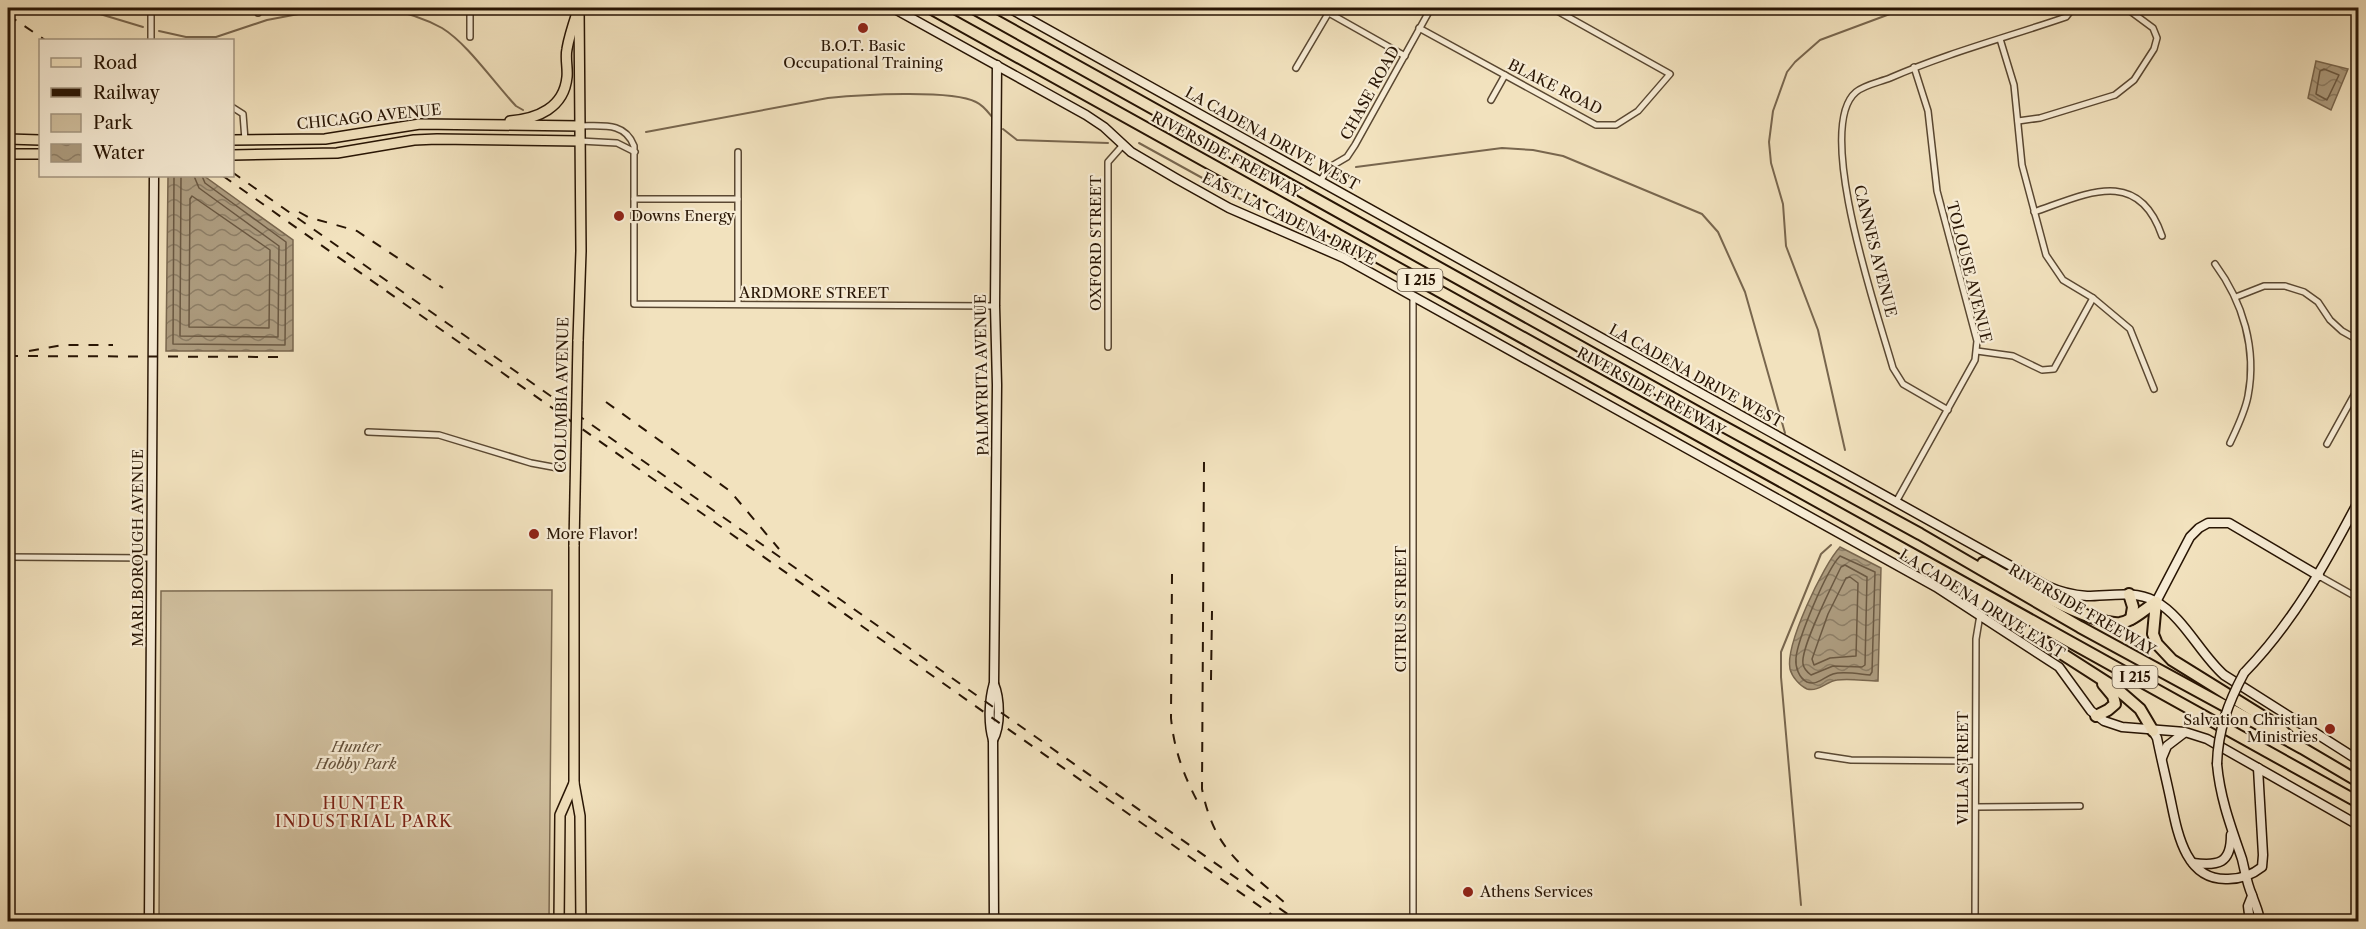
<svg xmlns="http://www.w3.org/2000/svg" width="2366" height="929" font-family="'Libre Caslon Text',serif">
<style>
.park{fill:#d0bf9e;stroke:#7c6a51;stroke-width:1.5}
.water{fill:url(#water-waves);stroke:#78664e;stroke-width:1.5}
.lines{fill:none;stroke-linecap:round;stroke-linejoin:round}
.shore{stroke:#6a5842;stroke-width:1.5}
.stream{stroke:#78664e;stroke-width:2}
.street-casing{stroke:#5a4832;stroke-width:8}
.secondary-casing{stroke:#281504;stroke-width:11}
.primary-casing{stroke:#281504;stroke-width:12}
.highway-casing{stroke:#281504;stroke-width:14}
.street{stroke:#f7ecd5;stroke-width:5}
.secondary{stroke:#f7ecd5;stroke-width:8}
.primary{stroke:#f2e2be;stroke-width:9}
.highway{stroke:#f2e2be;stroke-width:10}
.rail{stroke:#281504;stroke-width:2;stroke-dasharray:10 10;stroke-linecap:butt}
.secondary-bridge-casing{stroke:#281504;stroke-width:11;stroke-linecap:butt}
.primary-bridge-casing{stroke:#281504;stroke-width:12;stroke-linecap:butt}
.secondary-bridge{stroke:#f7ecd5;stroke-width:8}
.primary-bridge{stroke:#f2e2be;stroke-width:9}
.poi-dot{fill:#8f2418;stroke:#f7ecd5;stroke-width:2}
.labels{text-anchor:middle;stroke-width:4.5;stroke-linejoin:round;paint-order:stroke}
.shield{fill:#f7ecd5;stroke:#665643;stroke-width:1.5}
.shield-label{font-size:14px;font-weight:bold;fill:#281504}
.poi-label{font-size:15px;fill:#281504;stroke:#f7ecd5;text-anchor:start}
.street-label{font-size:15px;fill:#281504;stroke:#f7ecd5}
.park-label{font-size:15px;font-style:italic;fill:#63503a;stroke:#f7ecd5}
.neighbourhood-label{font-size:16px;letter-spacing:1.5px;fill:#7a1f14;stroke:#f7ecd5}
</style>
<defs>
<pattern id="water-waves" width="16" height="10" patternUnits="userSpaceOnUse" patternTransform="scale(1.5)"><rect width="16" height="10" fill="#ad9c7f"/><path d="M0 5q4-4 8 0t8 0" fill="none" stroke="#8d7e66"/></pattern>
</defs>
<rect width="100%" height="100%" fill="#f2e2be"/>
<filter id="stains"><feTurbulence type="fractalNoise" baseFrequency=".00333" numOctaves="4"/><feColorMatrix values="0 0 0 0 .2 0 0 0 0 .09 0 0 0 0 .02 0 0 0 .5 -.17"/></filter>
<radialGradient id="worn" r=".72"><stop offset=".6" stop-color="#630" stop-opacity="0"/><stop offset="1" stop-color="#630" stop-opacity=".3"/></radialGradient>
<path class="park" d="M 552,590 L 549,921 L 159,921 L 161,591 Z"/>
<g class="water">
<path d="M 2316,61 L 2348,69 L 2331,110 L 2308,98 Z"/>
<path d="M 168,176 L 204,176 L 293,240 L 293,351 L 166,351 Z"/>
<path d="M 1840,547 L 1881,568 L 1878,681 C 1865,681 1850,678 1837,680 C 1827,681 1819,692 1807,689 C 1800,686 1792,677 1790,669 C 1785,645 1823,565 1840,547 Z"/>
</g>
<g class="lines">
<g class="shore">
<path d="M 2324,69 L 2339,75 L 2327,100 L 2316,94 L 2320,71 Z"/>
<path d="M 174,176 L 173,344 L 285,345 L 286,242 L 205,183 L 202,176"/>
<path d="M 181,176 L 180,336 L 278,337 L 279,246 L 199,188 L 194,176"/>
<path d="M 192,196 L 270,250 L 269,328 L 189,327 L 190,199 Z"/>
<path d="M 1840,556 L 1875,572 L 1872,672 L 1870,675 C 1859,674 1843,671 1833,674 C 1824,677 1817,686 1807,682 C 1799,678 1795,667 1796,658 C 1798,638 1826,571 1840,556 Z"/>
<path d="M 1845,565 L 1867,577 L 1865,665 L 1862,667 L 1833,666 L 1811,675 C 1807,672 1804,669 1803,664 C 1800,648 1833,584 1841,567 Z"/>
<path d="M 1850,577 L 1858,583 L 1856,656 L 1830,658 L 1814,665 L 1812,659 L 1828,614 L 1846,578 Z"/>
</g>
<g class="stream">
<path d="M 80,8 L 143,27"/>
<path d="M 384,8 C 404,12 424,18 442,28 C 468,44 494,83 516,106 L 523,110"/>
<path d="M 159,31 L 186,37 L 216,37 L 267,20 L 330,8"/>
<path d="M 1003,129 L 1017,140 L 1108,143"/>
<path d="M 646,132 L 828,98 C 858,95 951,89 976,102 C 983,105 988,112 993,118"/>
<path d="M 1139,143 L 1244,201 L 1260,202"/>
<path d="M 1356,167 L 1502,148 L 1533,150 L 1563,156 L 1702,214 L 1718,232 L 1745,292 L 1785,433"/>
<path d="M 1845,450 L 1818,330 L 1786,246 L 1783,204 L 1771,163 L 1769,142 L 1773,111 L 1787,72 L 1795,62 L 1820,40 L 1906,8"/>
<path d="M 1801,905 L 1781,677 L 1781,652 L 1821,554 L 1831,545"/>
</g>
<g class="street-casing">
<g id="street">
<path d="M 151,8 L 151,40"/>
<path d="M 258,8 L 258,13"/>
<path d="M 470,8 L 470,37"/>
<path d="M 1320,8 L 1405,56"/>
<path d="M 1419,28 L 1596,125 L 1616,125 L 1638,111 L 1670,74 L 1552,8"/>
<path d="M 2000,39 L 2014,85 L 2022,165 L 2046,255 L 2063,280 L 2093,298 L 2130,329 L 2154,389"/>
<path d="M 1296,68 L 1329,12"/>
<path d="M 1491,100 L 1505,75"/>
<path d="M 232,107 L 243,114 L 245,140"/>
<path d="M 2018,121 L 2040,118 L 2115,95 L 2134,80 L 2154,49 L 2157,38 L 2153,28 L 2126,8"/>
<path d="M 580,126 C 603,126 625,122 634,146 L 634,304 L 995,306"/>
<path d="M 580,141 L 617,143 L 635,152"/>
<path d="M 1320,181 L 1330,167 L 1347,157 L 1355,145 L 1431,8"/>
<path d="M 634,199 L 738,199"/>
<path d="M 2034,212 C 2084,195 2138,165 2162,236"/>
<path d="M 2215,264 C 2243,302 2257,349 2248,396 C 2245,412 2237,428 2230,443"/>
<path d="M 2236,297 L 2264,286 L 2285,286 L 2304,292 L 2318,302 L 2330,320 L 2342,331 L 2358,340"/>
<path d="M 738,304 L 738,152"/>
<path d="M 1108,347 L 1108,162 L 1123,145"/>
<path d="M 1977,351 L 2013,356 L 2042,370 L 2054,369 L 2093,298"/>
<path d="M 1948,410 L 1903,384 L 1893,368 C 1879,318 1813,128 1856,92 C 1864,85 1880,82 1890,78 C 1947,53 2008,37 2066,17 L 2073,8"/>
<path d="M 368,432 L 439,435 L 531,463 L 558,468"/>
<path d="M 2327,444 L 2358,388"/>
<path d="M 1896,502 L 1975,360 L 1977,341 L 1937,191 L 1928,111 L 1914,67"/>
<path d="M 8,557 L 152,558"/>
<path d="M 2319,576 L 2358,598"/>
<path d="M 1818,755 L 1851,760 L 1975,761"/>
<path d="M 1976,807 L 2080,806"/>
<path d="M 1413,922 L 1413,297"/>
<path d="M 1975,922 L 1976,639 L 1980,615"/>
</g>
</g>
<g class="secondary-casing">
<g id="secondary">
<path d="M 893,8 L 1086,115 L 1104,127 L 1131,152 L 1177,179 L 1229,208 L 1344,258 L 1936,587 L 2059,667 L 2091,711 L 2104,721 L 2122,727 L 2185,732 L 2207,739 L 2358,825"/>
<path d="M 1009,8 L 2047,586 C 2060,592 2072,595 2087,596 C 2110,596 2133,590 2155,601 C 2184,617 2200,654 2224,675 L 2358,760"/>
<path d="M 2156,602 L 2190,537 L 2199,528 L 2208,523 L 2229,523 L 2319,576"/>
<path d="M 2244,673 C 2293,623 2326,563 2358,502"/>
<path d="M 2153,731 L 2157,738 C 2161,758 2166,778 2170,797 C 2177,830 2184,881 2228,879 C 2241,879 2252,875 2262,867 L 2263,855 L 2258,768"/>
<path d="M 993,740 C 1001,726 1000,698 994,684"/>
<path d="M 2162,758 L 2167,746 L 2184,733"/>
<path d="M 2217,764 C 2220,798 2231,827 2242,859 C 2245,871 2247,884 2252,895 C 2255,905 2259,911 2260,922"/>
<path d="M 2193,863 C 2218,866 2231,864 2231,835"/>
<path d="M 149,922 L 154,176"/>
<path d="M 994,922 L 993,740 C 988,723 989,700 994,683 L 997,385 L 995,306 L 997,65"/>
<path d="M 2250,922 L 2248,906 L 2252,896"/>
</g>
</g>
<g class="primary-casing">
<g id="primary">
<path d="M 510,121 C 537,119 564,108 567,77 C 568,68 565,58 567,49 C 569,37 573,25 577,13"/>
<path d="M 8,139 L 40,140"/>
<path d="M 232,140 L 325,139 L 420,124 L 580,126"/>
<path d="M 8,154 L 40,154"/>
<path d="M 232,155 L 337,153 L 414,140 L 437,139 L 580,141"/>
<path d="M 578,341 L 581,251 L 579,8"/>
<path d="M 574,545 L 574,783 L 580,816 L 581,922"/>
<path d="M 559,922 L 560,815 L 574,783"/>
</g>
</g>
<g class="highway-casing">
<g id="highway">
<path d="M 930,8 L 2358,802"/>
<path d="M 973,8 L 1710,419 L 1920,534 L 2080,627 L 2302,748 L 2358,781"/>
<path d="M 1918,560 L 1931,573 L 1986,605 L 2117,689 L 2140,709 L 2153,731"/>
<path d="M 1983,563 C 2011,578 2092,626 2120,623 C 2133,621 2145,609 2156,602"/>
<path d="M 2129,594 L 2133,607 L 2131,619"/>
<path d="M 2156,602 L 2153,634 L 2157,644 L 2172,660 L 2275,724 L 2288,736"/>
<path d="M 2096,716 L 2108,710 L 2115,704 L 2113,696 L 2103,684"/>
</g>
</g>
<use href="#street" class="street"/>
<use href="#secondary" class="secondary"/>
<use href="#primary" class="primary"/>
<use href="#highway" class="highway"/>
<g class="rail">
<path d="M 8,15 L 45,40"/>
<path d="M 232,172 L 1299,922"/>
<path d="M 223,176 L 1282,922"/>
<path d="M 299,212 L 308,217 L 357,231 L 443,288"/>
<path d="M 29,351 L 63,345 L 113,345"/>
<path d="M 8,356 L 286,357"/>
<path d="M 606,402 L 730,491 L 779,549"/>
<path d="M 1204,462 L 1202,789 C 1214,849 1240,864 1284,902"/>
<path d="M 1172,574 L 1171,718 C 1174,751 1185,779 1201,808"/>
<path d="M 1211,680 L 1212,611"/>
</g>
<g class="secondary-bridge-casing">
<path id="secondary-bridge" d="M 2217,764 C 2218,730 2228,703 2244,673"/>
</g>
<g class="primary-bridge-casing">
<path id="primary-bridge" d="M 574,545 L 578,341"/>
</g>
<use href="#secondary-bridge" class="secondary-bridge"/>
<use href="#primary-bridge" class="primary-bridge"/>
</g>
<g class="poi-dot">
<circle cx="863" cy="28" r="6"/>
<circle cx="619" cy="216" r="6"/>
<circle cx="534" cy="534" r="6"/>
<circle cx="2330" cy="729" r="6"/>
<circle cx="1468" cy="892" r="6"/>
</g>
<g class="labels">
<g class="shield">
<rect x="1397.5" y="269" width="45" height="22" rx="4.5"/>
<rect x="2112.5" y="666" width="45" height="22" rx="4.5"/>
</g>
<g class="shield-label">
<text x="1420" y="285">I 215</text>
<text x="2135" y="682">I 215</text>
</g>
<g class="poi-label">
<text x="863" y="51" text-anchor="middle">B.O.T. Basic<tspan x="863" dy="17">Occupational Training</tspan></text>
<text x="631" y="221">Downs Energy</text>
<text x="546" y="539">More Flavor!</text>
<text x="2318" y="725" text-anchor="end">Salvation Christian<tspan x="2318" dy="17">Ministries</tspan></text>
<text x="1480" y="897">Athens Services</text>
</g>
<g class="street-label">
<text transform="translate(1555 87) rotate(27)" y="5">BLAKE ROAD</text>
<text transform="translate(1370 93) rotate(-61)" y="5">CHASE ROAD</text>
<text transform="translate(369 117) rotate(-6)" y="5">CHICAGO AVENUE</text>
<text transform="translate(1272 139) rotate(29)" y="5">LA CADENA DRIVE WEST</text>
<text transform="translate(1226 155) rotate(28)" y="5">RIVERSIDE FREEWAY</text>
<text transform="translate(1289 219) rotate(26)" y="5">EAST LA CADENA DRIVE</text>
<text transform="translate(1096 243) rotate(-90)" y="5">OXFORD STREET</text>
<text transform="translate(1875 251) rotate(76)" y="5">CANNES AVENUE</text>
<text transform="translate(1969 272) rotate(76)" y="5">TOLOUSE AVENUE</text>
<text x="814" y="298">ARDMORE STREET</text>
<text transform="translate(982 375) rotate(-91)" y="5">PALMYRITA AVENUE</text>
<text transform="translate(1696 376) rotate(29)" y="5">LA CADENA DRIVE WEST</text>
<text transform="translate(1651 392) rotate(29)" y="5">RIVERSIDE FREEWAY</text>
<text transform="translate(562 395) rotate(-89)" y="5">COLUMBIA AVENUE</text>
<text transform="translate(138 548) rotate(-90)" y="5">MARLBOROUGH AVENUE</text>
<text transform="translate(1982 604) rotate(32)" y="5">LA CADENA DRIVE EAST</text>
<text transform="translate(1401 609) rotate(-90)" y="5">CITRUS STREET</text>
<text transform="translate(2082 610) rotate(30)" y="5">RIVERSIDE FREEWAY</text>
<text transform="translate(1963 768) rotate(-90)" y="5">VILLA STREET</text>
</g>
<g class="park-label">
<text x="356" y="752">Hunter<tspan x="356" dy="17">Hobby Park</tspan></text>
</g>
<g class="neighbourhood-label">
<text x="364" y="809">HUNTER<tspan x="364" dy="18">INDUSTRIAL PARK</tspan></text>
</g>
</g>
<rect width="2366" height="929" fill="none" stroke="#f2e2be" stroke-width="30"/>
<rect x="9" y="9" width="2348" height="911" fill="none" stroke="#281504" stroke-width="3"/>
<rect x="15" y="15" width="2336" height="899" fill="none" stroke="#281504" stroke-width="1.5"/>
<rect x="39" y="39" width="195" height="138" fill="#f7ecd5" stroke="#a49681" stroke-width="1.5"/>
<rect x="51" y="58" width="30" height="9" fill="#f2e2be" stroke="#a49681" stroke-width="1.5"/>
<text x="93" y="69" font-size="18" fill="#281504">Road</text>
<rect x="51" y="88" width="30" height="9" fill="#281504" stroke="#a49681" stroke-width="1.5"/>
<text x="93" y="99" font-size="18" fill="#281504">Railway</text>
<rect x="51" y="114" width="30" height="18" fill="#d0bf9e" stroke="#a49681" stroke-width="1.5"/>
<text x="93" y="129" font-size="18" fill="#281504">Park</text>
<rect x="51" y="144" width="30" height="18" fill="url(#water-waves)" stroke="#a49681" stroke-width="1.5"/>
<text x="93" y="159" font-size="18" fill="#281504">Water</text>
<rect width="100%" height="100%" filter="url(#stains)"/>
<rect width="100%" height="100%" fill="url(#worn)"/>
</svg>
